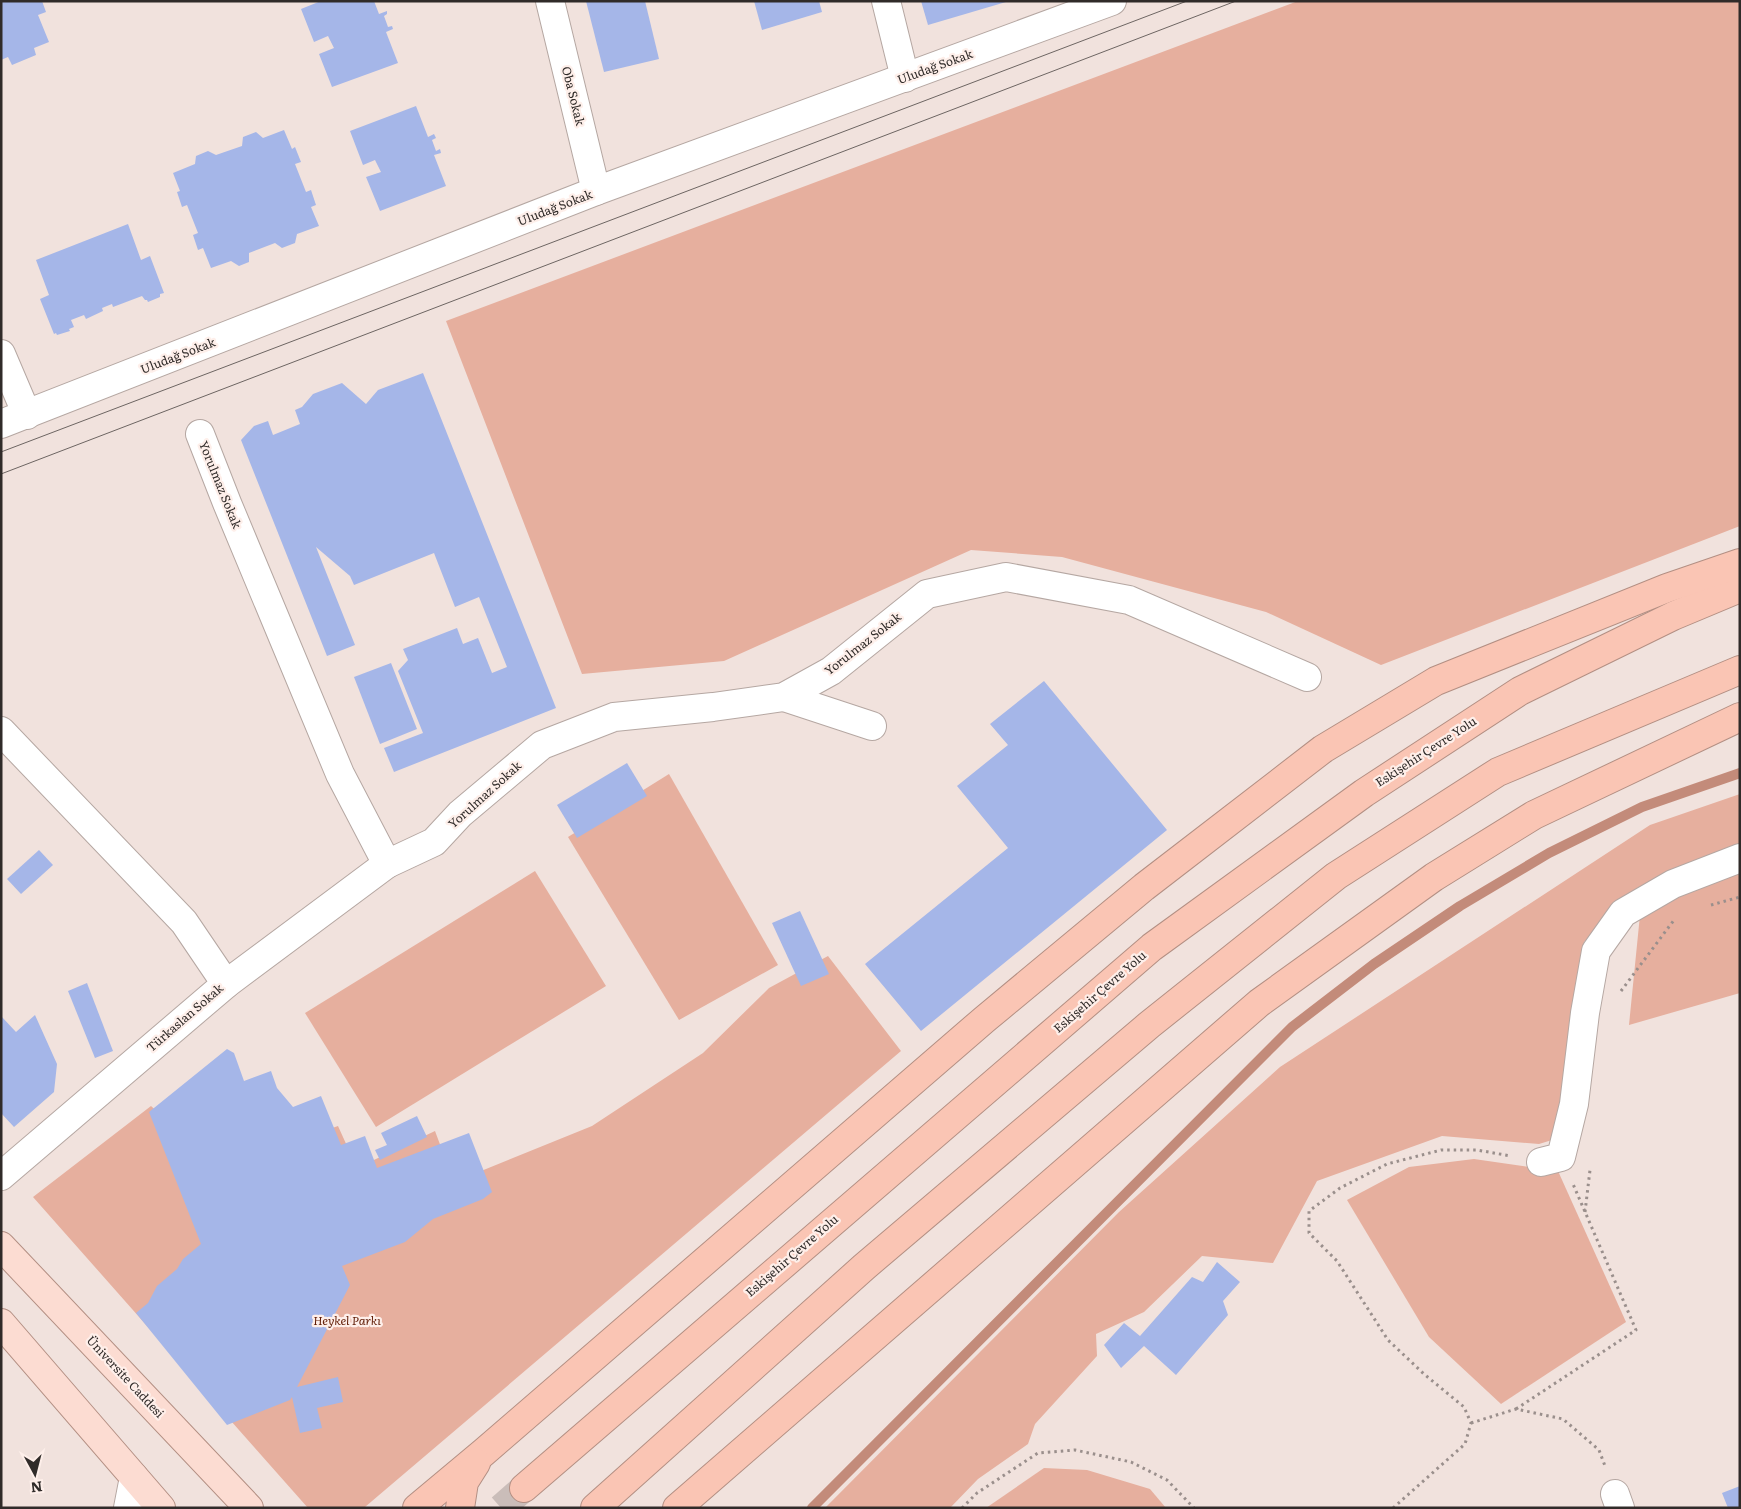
<svg xmlns="http://www.w3.org/2000/svg" width="1741" height="1509" font-family="Literata,serif">
<style>
.green{fill:#e6af9e}
.lines{fill:none;stroke-linecap:round;stroke-linejoin:round}
.stream{stroke:#c38b7a;stroke-width:10}
.building{fill:#a5b6e8}
.highway-tunnel{stroke:#cabdb9;stroke-width:28;stroke-dasharray:28 14;stroke-linecap:butt}
.minor-casing{stroke:#b5a7a2;stroke-width:30}
.major-casing{stroke:#b38f83;stroke-width:30}
.highway-casing{stroke:#b38f83;stroke-width:30}
.path{stroke:#9a8f8c;stroke-width:3;stroke-dasharray:2.5 4;stroke-linecap:butt}
.minor{stroke:#fff;stroke-width:28}
.major{stroke:#fcdcd2;stroke-width:28}
.highway{stroke:#fac5b4;stroke-width:28}
.tram{stroke:#6d6562;stroke-width:1}
.labels{text-anchor:middle;stroke-width:4.5;stroke-linejoin:round;paint-order:stroke}
.street-label{font-size:12px;fill:#302b29;stroke:#feefea}
.park-label{font-size:12px;font-style:italic;fill:#5e1a03;stroke:#feefea}
</style>
<rect width="100%" height="100%" fill="#f1e2dd"/>
<g class="green">
<path d="M 1298,1 L 1740,1 L 1740,526 L 1381,665 L 1266,612 L 1062,557 L 971,550 L 724,661 L 582,674 L 446,321 Z"/>
<path d="M 669,774 L 778,965 L 679,1020 L 568,837 Z"/>
<path d="M 1740,794 L 1740,993 L 1629,1025 L 1643,885 L 1612,909 L 1584,942 L 1559,1113 L 1552,1140 L 1539,1144 L 1442,1136 L 1317,1181 L 1273,1263 L 1202,1256 L 1144,1312 L 1096,1334 L 1097,1356 L 1035,1424 L 1028,1444 L 978,1479 L 950,1508 L 825,1508 L 1119,1212 L 1280,1067 L 1650,825 Z"/>
<path d="M 535,871 L 606,986 L 376,1127 L 305,1013 Z"/>
<path d="M 828,956 L 901,1051 L 365,1507 L 308,1508 L 33,1197 L 151,1106 L 218,1168 L 338,1126 L 357,1168 L 435,1131 L 454,1182 L 592,1126 L 703,1053 L 769,988 Z"/>
<path d="M 1474,1159 L 1558,1171 L 1626,1322 L 1501,1404 L 1429,1337 L 1347,1200 L 1409,1167 Z"/>
<path d="M 1044,1468 L 1087,1470 L 1150,1489 L 1166,1508 L 986,1508 Z"/>
</g>
<g class="lines">
<path class="stream" d="M 812,1508 L 1292,1027 L 1374,964 L 1460,906 L 1549,853 L 1642,807 L 1740,773"/>
</g>
<g class="building">
<path d="M 1,1 L 42,1 L 46,12 L 38,15 L 49,42 L 34,48 L 36,55 L 12,65 L 8,57 L 1,60 Z"/>
<path d="M 321,1 L 374,1 L 379,14 L 387,11 L 387,14 L 384,16 L 388,27 L 392,26 L 393,29 L 386,32 L 398,63 L 332,87 L 319,54 L 334,48 L 328,36 L 314,42 L 301,9 Z"/>
<path d="M 586,1 L 645,1 L 659,59 L 604,72 Z"/>
<path d="M 754,1 L 819,1 L 822,12 L 762,30 Z"/>
<path d="M 921,1 L 1006,1 L 1006,2 L 928,25 Z"/>
<path d="M 416,106 L 428,137 L 434,134 L 436,138 L 432,140 L 436,151 L 440,149 L 441,153 L 434,155 L 446,186 L 380,211 L 366,177 L 381,172 L 375,160 L 363,165 L 350,131 Z"/>
<path d="M 284,130 L 292,149 L 295,147 L 301,162 L 295,164 L 306,192 L 311,190 L 316,205 L 311,207 L 319,226 L 297,234 L 295,243 L 282,248 L 275,243 L 249,253 L 249,262 L 239,266 L 231,261 L 211,268 L 203,248 L 198,250 L 193,235 L 198,233 L 187,205 L 182,207 L 177,192 L 180,191 L 173,173 L 195,164 L 196,156 L 208,151 L 216,155 L 242,146 L 243,137 L 256,132 L 263,138 Z"/>
<path d="M 128,224 L 141,260 L 150,256 L 164,293 L 160,294 L 160,297 L 148,302 L 147,300 L 145,300 L 142,296 L 113,307 L 112,304 L 102,308 L 103,311 L 86,319 L 84,315 L 71,320 L 74,327 L 69,329 L 70,331 L 57,335 L 56,333 L 54,334 L 40,299 L 49,295 L 36,260 Z"/>
<path d="M 423,373 L 556,708 L 394,772 L 384,748 L 423,733 L 398,671 L 408,660 L 403,649 L 457,628 L 463,644 L 478,638 L 492,673 L 507,667 L 479,597 L 455,607 L 434,553 L 354,585 L 350,576 L 316,547 L 355,645 L 327,656 L 241,440 L 254,426 L 268,421 L 273,435 L 300,424 L 295,410 L 302,407 L 313,394 L 342,383 L 366,404 L 378,390 Z"/>
<path d="M 391,663 L 417,729 L 380,744 L 354,677 Z"/>
<path d="M 1044,681 L 1167,830 L 921,1031 L 865,964 L 1008,848 L 957,786 L 1008,745 L 990,724 Z"/>
<path d="M 627,763 L 647,796 L 577,838 L 557,805 Z"/>
<path d="M 39,850 L 53,865 L 21,894 L 7,879 Z"/>
<path d="M 800,911 L 829,974 L 801,986 L 772,923 Z"/>
<path d="M 87,983 L 113,1051 L 95,1058 L 68,991 Z"/>
<path d="M 35,1015 L 57,1064 L 54,1092 L 14,1127 L 1,1113 L 1,1016 L 16,1032 Z"/>
<path d="M 227,1049 L 234,1053 L 244,1081 L 271,1071 L 277,1088 L 293,1107 L 321,1096 L 341,1145 L 365,1136 L 377,1168 L 469,1133 L 492,1192 L 483,1199 L 433,1219 L 405,1242 L 342,1266 L 350,1285 L 297,1387 L 338,1377 L 343,1402 L 317,1408 L 322,1428 L 300,1433 L 292,1397 L 290,1400 L 227,1425 L 136,1313 L 148,1303 L 157,1286 L 177,1269 L 183,1259 L 201,1244 L 149,1112 Z"/>
<path d="M 417,1116 L 427,1137 L 380,1160 L 375,1150 L 387,1145 L 381,1133 Z"/>
<path d="M 1217,1262 L 1240,1282 L 1223,1301 L 1228,1315 L 1176,1375 L 1144,1346 L 1121,1368 L 1104,1345 L 1124,1323 L 1140,1336 L 1192,1277 L 1203,1282 Z"/>
<path d="M 1740,1486 L 1740,1508 L 1728,1508 L 1722,1493 Z"/>
</g>
<g class="lines">
<path class="highway-tunnel" d="M 501,1508 L 524,1488"/>
<g class="minor-casing">
<g id="minor">
<path d="M 550,1 L 596,191"/>
<path d="M 886,1 L 905,78"/>
<path d="M 1,354 L 27,415"/>
<path d="M 1,424 L 596,191 L 1112,1"/>
<path d="M 200,434 L 227,503 L 340,774 L 387,864"/>
<path d="M 784,697 L 872,726"/>
<path d="M 1,731 L 184,922 L 226,984 L 1,1176"/>
<path d="M 226,984 L 387,864 L 434,842 L 460,814 L 542,745 L 614,717 L 713,707 L 784,697 L 831,671 L 927,594 L 1006,577 L 1129,600 L 1307,677"/>
<path d="M 1541,1162 L 1561,1157 L 1574,1104 L 1585,1013 L 1596,951 L 1623,913 L 1673,884 L 1740,858"/>
<path d="M 1615,1494 L 1620,1508"/>
<path d="M 128,1508 L 134,1477"/>
</g>
</g>
<g class="major-casing">
<g id="major">
<path d="M 1,1246 L 249,1508"/>
<path d="M 1,1323 L 161,1508"/>
</g>
</g>
<g class="highway-casing">
<g id="highway">
<path d="M 524,1488 L 1152,947 L 1364,793 L 1520,691 L 1673,616 L 1740,588"/>
<path d="M 417,1508 L 484,1452 L 985,1019 L 1144,887 L 1323,749 L 1436,681 L 1667,588 L 1740,563"/>
<path d="M 460,1508 L 464,1482 L 476,1463"/>
<path d="M 595,1508 L 864,1267 L 1149,1025 L 1336,876 L 1498,772 L 1740,670"/>
<path d="M 677,1508 L 1259,1003 L 1434,877 L 1534,815 L 1740,717"/>
</g>
</g>
<g class="path">
<path d="M 1711,905 L 1740,897"/>
<path d="M 1621,991 L 1674,920"/>
<path d="M 1585,1212 L 1590,1170"/>
<path d="M 1516,1409 L 1636,1330 L 1573,1184"/>
<path d="M 1471,1423 L 1516,1409 L 1563,1419 L 1599,1450 L 1605,1466"/>
<path d="M 962,1508 L 977,1493 L 1038,1453 L 1075,1450 L 1131,1462 L 1167,1480 L 1194,1508"/>
<path d="M 1393,1508 L 1465,1444 L 1471,1423 L 1464,1407 L 1424,1374 L 1388,1340 L 1337,1261 L 1309,1233 L 1309,1211 L 1340,1188 L 1387,1164 L 1441,1150 L 1477,1150 L 1511,1156"/>
</g>
<use href="#minor" class="minor"/>
<use href="#major" class="major"/>
<use href="#highway" class="highway"/>
<g class="tram">
<path d="M 1,452 L 1187,1"/>
<path d="M 1,474 L 1236,1"/>
</g>
</g>
<g class="labels">
<g class="street-label">
<text transform="translate(935 67) rotate(-20)" y="4">Uludağ Sokak</text>
<text transform="translate(573 96) rotate(76)" y="4">Oba Sokak</text>
<text transform="translate(555 208) rotate(-21)" y="4">Uludağ Sokak</text>
<text transform="translate(178 356) rotate(-21)" y="4">Uludağ Sokak</text>
<text transform="translate(220 485) rotate(68)" y="4">Yorulmaz Sokak</text>
<text transform="translate(863 644) rotate(-38)" y="4">Yorulmaz Sokak</text>
<text transform="translate(1426 752) rotate(-33)" y="4">Eskişehir Çevre Yolu</text>
<text transform="translate(485 795) rotate(-42)" y="4">Yorulmaz Sokak</text>
<text transform="translate(1100 992) rotate(-41)" y="4">Eskişehir Çevre Yolu</text>
<text transform="translate(185 1018) rotate(-41)" y="4">Türkaslan Sokak</text>
<text transform="translate(792 1256) rotate(-41)" y="4">Eskişehir Çevre Yolu</text>
<text transform="translate(125 1377) rotate(47)" y="4">Üniversite Caddesi</text>
</g>
<g class="park-label">
<text x="347" y="1325">Heykel Parkı</text>
</g>
</g>
<rect width="1741" height="1509" fill="none" stroke="#302b29" stroke-width="5"/>
<g transform="translate(35 1474) rotate(173)" stroke="#feefea" stroke-width="4" paint-order="stroke">
<path d="M0-4L9 19L0 12L-9 19Z" fill="#302b29"/>
<text y="-8" font-size="14" font-weight="bold" text-anchor="middle" fill="#302b29">N</text>
</g>
</svg>
